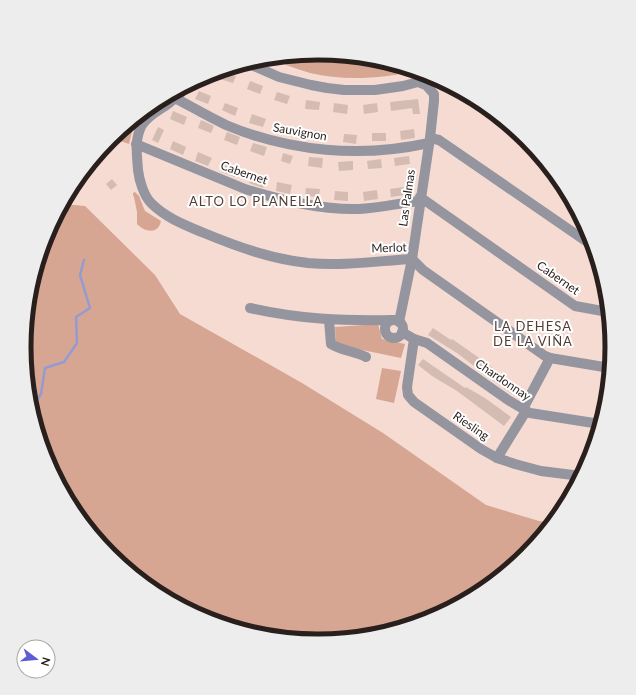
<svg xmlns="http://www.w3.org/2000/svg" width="636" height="695" font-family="Lato,sans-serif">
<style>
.green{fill:#d6a693}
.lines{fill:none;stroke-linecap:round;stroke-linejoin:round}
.stream{stroke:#949bd2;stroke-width:2.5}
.building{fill:#d5bcb2}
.minor{stroke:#94959f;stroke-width:10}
.labels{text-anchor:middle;stroke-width:4;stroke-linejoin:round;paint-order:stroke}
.street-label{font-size:12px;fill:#291f1c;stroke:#fff}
.neighbourhood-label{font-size:13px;letter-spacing:1px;fill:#523e35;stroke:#fff}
.rim{fill:none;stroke:#291f1c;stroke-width:5}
</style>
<rect width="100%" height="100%" fill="#f5dbd1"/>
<g class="green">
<path d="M 318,54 L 376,59 L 414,71 C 381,79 343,81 310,73 C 296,69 283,64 269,58 Z"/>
<path d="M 139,116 L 134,124 L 129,144 L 112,138 Z"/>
<path d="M 135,192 L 139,196 L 145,211 L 161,221 C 158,235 145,232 137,224 L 137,212 L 134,197 L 133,195 L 133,193 Z"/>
<path d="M 63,204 L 85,206 L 155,275 L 180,314 L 302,383 L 383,433 L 486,505 L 539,521 L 553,523 L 526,556 L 481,592 L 430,619 L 375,636 L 318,641 L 260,636 L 205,619 L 154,592 L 110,555 L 73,511 L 46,460 L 30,405 L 24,347 L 30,290 L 46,235 Z"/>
<path d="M 378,324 L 382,339 L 405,344 L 401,358 L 343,346 L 336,342 L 335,327 Z"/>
<path d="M 382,368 L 401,371 L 394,403 L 376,399 Z"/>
</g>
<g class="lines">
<path class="stream" d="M 31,409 L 41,394 L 45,368 L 64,362 L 77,343 L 76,317 L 90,308 L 80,275 L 84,260"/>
</g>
<g class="building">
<path d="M 223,71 L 236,76 L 233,83 L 220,79 Z"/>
<path d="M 250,81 L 263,86 L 260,94 L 247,89 Z"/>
<path d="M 199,91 L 211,96 L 208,104 L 195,99 Z"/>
<path d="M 277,92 L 290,96 L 287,104 L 274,100 Z"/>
<path d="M 418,99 L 420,114 L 413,114 L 412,108 L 391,111 L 390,102 Z"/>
<path d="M 306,100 L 320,102 L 319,110 L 305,109 Z"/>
<path d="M 225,103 L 238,108 L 235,116 L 222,110 Z"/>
<path d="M 334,103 L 348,105 L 347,114 L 333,112 Z"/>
<path d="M 377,103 L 378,112 L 364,114 L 363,105 Z"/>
<path d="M 173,111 L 187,117 L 184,125 L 170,119 Z"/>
<path d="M 252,114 L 266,119 L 263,127 L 249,123 Z"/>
<path d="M 201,120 L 214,126 L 211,133 L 198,128 Z"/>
<path d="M 284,125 L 297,129 L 295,137 L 282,134 Z"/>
<path d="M 158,127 L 164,130 L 158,143 L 152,140 Z"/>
<path d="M 414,129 L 415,138 L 401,140 L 400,131 Z"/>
<path d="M 315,130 L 328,133 L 326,142 L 313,139 Z"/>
<path d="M 227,132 L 240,137 L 237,145 L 224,140 Z"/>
<rect x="372" y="133" width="14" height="8"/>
<path d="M 344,134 L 357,135 L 356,144 L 343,142 Z"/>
<path d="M 173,141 L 186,147 L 183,155 L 170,149 Z"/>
<path d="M 253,143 L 267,147 L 264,156 L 250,151 Z"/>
<path d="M 198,152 L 212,158 L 208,166 L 195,161 Z"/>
<path d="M 283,153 L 293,156 L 290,164 L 281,161 Z"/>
<path d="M 409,156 L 410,164 L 395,166 L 394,158 Z"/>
<path d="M 309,157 L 323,158 L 322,168 L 308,166 Z"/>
<path d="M 381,159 L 382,168 L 368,169 L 367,161 Z"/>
<path d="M 353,161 L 353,170 L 339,171 L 338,162 Z"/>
<path d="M 224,164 L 238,169 L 235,177 L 221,172 Z"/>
<path d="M 251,175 L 266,179 L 263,188 L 249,183 Z"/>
<path d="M 112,179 L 117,185 L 111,190 L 106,184 Z"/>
<path d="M 277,182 L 292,185 L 290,194 L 276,191 Z"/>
<path d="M 404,187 L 405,195 L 391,197 L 390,189 Z"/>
<path d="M 306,188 L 320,189 L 319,197 L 305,196 Z"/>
<path d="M 377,190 L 378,199 L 364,201 L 363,192 Z"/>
<path d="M 335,191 L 348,192 L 348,201 L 334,200 Z"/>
<path d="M 433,328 L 451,340 L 452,339 L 468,350 L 518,386 L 512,394 L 495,382 L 457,353 L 428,335 Z"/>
<path d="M 423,359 L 465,388 L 466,387 L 485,398 L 511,417 L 504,426 L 457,391 L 432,376 L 418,365 Z"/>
</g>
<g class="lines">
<g class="minor">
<path d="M 247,63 L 279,77 L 311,85 L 327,88 L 344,90 L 375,90 L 403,86 L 418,82 L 426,85 L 434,94 L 434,101 L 430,138 L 412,259 L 399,322"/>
<path d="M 190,84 C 182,91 174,100 165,106 C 156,112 148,116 142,125 C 134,140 137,154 138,170 C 139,180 144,196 151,203 C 166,218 185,225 204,233 C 238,247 271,259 308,263 C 343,266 377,261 412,259 L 423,270 L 545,356 L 550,358 L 610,368"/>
<path d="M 175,98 C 192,107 209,117 226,125 C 290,152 361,158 429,143"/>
<path d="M 430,138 L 439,140 L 593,246"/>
<path d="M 136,144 L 245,189 C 281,200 320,210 359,209 C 379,208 400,203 420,201"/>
<path d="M 420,197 L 575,306 L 608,312"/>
<path d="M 250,308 C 299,319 341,321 392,320"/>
<path d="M 329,320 L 331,344 C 342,351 355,351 366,357"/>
<circle cx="394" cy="329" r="9"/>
<path d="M 402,332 L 414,339 L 427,343 L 508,400 L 530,413 L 600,424"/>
<path d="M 414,339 L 407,387 L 408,395 L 414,402 L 481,449 L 497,458 L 515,464 L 541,471 L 581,476"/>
<path d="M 523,409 L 550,358"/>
<path d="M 497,458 L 526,411"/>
</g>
</g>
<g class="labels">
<g class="street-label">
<text transform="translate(300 132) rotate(10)" y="4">Sauvignon</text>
<text transform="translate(244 173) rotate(19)" y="4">Cabernet</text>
<text transform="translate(407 198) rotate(-82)" y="4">Las Palmas</text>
<text transform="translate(389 248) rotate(-2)" y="4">Merlot</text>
<text transform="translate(558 278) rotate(35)" y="4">Cabernet</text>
<text transform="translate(503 380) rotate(34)" y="4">Chardonnay</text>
<text transform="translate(471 426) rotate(34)" y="4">Riesling</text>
</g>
<g class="neighbourhood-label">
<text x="256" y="206">ALTO LO PLANELLA</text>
<text x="533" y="331">LA DEHESA<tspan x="533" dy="15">DE LA VIÑA</tspan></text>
</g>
</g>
<path d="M0 0H636V695H0ZM31 347a287 287 0 1 1 574 0a287 287 0 1 1-574 0Z" fill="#eeeded" fill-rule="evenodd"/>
<path class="rim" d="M31 347a287 287 0 1 1 574 0a287 287 0 1 1-574 0Z"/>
<g transform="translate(36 659) rotate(106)"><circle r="19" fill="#ffffff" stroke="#a9a5a4"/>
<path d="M0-3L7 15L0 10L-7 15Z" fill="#5c5cd4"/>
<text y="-6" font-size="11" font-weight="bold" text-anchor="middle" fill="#291f1c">N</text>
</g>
</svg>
